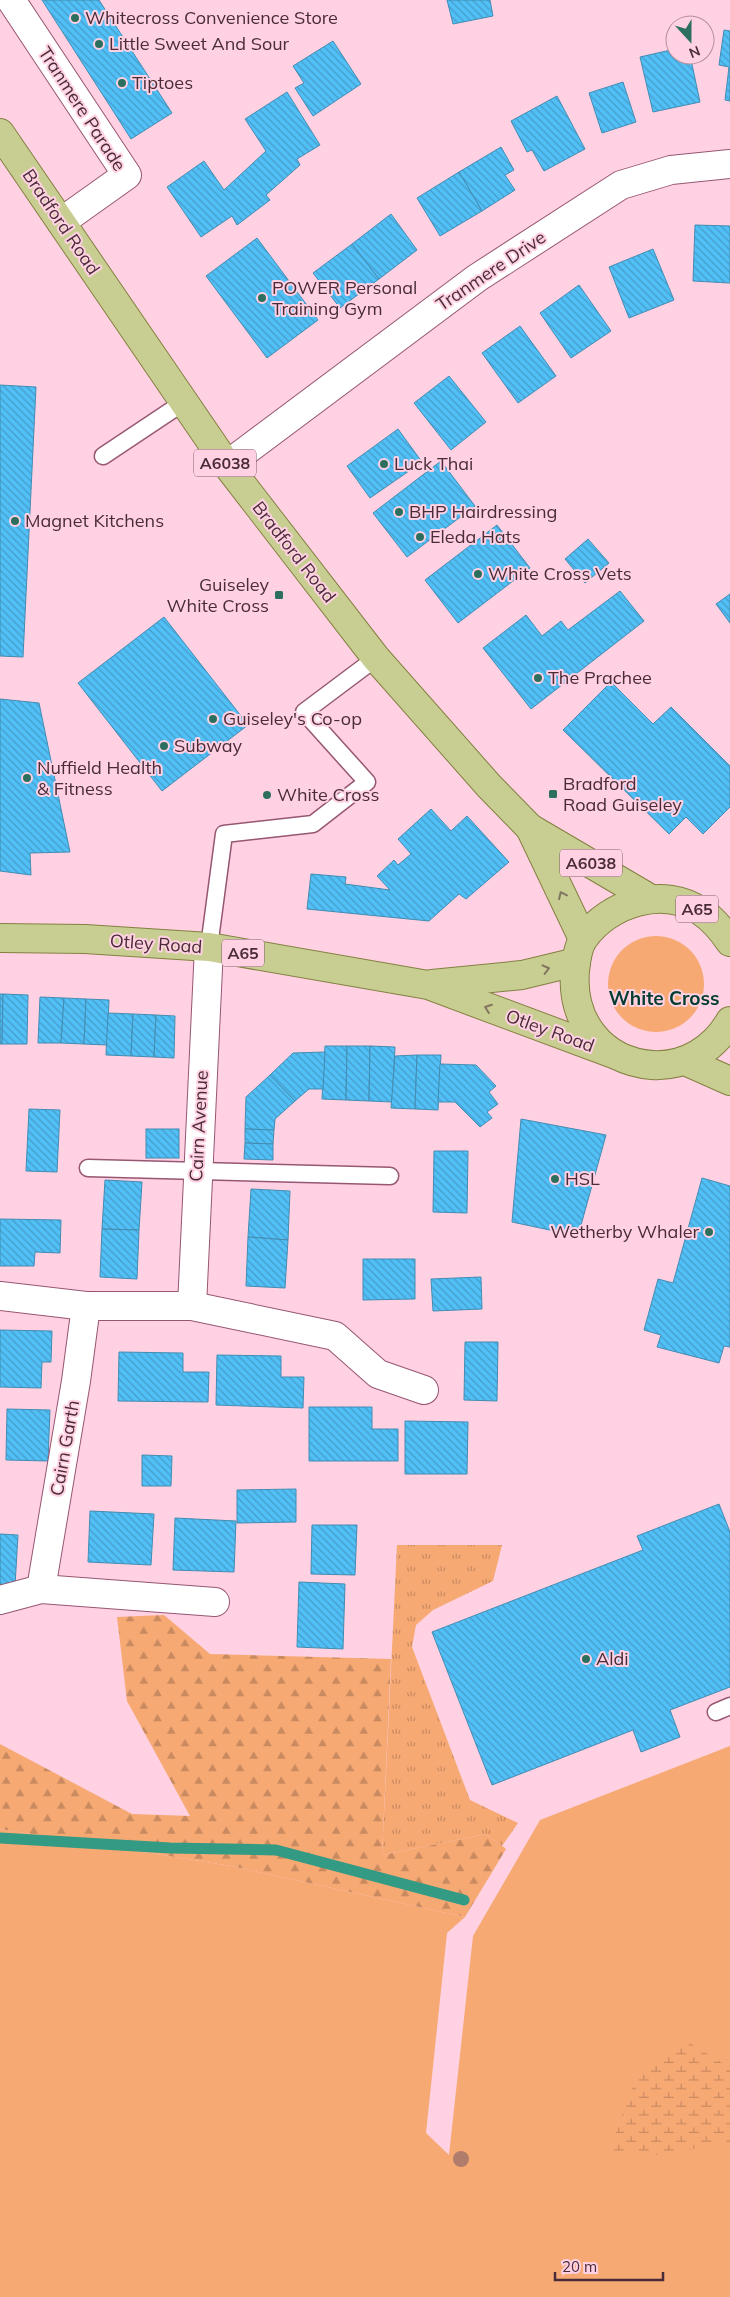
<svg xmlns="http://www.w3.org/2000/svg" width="730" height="2297" font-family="Mulish,sans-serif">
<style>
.green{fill:#f7a974}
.forest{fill:url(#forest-firs)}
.wetland{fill:url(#wetland-marsh)}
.park{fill:url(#park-tufts)}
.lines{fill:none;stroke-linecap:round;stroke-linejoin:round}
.stream{stroke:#339b83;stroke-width:11}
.building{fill:url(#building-back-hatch);stroke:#438cb2}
.lane-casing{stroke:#975672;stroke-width:19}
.street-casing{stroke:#975672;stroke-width:30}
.primary-casing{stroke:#848042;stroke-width:30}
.lane{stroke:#fff;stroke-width:16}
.street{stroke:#fff;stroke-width:28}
.primary{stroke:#c8ce91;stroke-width:28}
.tree{fill:#b07d6c}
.oneway{stroke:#827560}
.poi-dot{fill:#2d6f5e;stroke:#ffd1e2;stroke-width:2}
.labels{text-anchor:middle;stroke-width:4;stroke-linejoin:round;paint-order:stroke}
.shield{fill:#ffd1e2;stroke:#805e6b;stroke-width:1}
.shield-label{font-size:16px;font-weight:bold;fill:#492c38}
.poi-label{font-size:18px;fill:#492c38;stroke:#ffd1e2;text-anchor:start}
.street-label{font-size:18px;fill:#492c38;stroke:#ffd1e2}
.neighbourhood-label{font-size:19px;font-weight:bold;fill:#003c2f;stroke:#ffd1e2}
</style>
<defs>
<pattern id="forest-firs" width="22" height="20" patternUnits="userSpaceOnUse" patternTransform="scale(1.25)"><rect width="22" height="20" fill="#f7a974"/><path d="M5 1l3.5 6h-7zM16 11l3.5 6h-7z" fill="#ca8a60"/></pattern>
<pattern id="wetland-marsh" width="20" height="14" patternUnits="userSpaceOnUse" patternTransform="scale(1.25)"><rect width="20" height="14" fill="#f7a974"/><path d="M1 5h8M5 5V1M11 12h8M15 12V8" fill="none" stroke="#ca8a60"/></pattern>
<pattern id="park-tufts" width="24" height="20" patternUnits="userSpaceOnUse" patternTransform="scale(1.25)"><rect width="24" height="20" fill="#f7a974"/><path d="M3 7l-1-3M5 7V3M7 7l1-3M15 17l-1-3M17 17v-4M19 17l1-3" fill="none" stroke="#ca8a60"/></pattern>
<pattern id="building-back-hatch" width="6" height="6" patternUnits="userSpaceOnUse" patternTransform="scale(1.25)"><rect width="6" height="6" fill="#51c0f7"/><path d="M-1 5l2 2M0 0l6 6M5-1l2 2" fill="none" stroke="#459cc9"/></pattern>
</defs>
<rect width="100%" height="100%" fill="#ffd1e2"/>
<g class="green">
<circle cx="656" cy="984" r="48"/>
<path d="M 730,1746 L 730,2297 L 0,2297 L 0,1829 L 231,1866 L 465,1917 L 447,1933 L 426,2133 L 449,2155 L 473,1936 L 540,1820 Z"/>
</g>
<path class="forest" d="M 164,1615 L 210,1654 L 391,1659 L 382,1855 L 486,1834 L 506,1849 L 465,1917 L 231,1866 L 0,1829 L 0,1744 L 132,1814 L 190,1816 L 127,1701 L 117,1617 Z"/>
<path class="wetland" d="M 685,2040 L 730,2068 L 730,2142 L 660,2155 L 608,2153 L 639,2070 Z"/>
<path class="park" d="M 397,1545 L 502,1545 L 493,1581 L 433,1610 L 416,1625 L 412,1647 L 470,1800 L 518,1823 L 502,1846 L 486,1834 L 382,1855 Z"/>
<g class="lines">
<path class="stream" d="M 0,1838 L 170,1848 L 276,1850 L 464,1900"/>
</g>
<g class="building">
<path d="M 42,0 L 99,0 L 172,113 L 131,139 Z"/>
<path d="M 447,0 L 490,0 L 493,16 L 453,24 Z"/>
<path d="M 724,30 L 730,31 L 730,101 L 725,100 L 729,67 L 719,65 Z"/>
<path d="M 333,41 L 361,84 L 313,116 L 295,88 L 304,83 L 293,66 Z"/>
<path d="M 675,49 L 675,55 L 690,55 L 700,102 L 653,112 L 640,57 Z"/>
<path d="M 623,82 L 636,122 L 602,133 L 589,93 Z"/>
<path d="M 287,92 L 320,145 L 297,159 L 300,165 L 266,195 L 270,200 L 237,225 L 232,216 L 201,237 L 167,187 L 204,161 L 224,190 L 266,151 L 245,119 Z"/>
<path d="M 557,96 L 585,149 L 544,171 L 532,150 L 527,152 L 511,121 Z"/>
<path d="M 501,147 L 514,170 L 505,175 L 515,190 L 482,211 L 459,172 Z"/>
<path d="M 459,172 L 482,211 L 440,236 L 417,198 Z"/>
<path d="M 391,214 L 417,250 L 379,279 L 352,244 Z"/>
<path d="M 695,225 L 730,226 L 730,283 L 693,281 Z"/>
<path d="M 257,238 L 318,320 L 267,358 L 206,276 Z"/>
<path d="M 352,244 L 379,279 L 340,308 L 313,273 Z"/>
<path d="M 653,249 L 674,300 L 629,318 L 609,267 Z"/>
<path d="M 579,285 L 611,331 L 571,358 L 540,313 Z"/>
<path d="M 520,326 L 556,376 L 518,403 L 482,353 Z"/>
<path d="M 449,376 L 486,422 L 451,450 L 414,403 Z"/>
<path d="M 0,385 L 36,387 L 23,657 L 0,656 Z"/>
<path d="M 398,429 L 422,462 L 370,498 L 347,466 Z"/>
<path d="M 441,461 L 475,506 L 407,557 L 373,513 Z"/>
<path d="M 497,525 L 530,568 L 458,623 L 425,580 Z"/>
<path d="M 588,539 L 609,563 L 585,583 L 565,559 Z"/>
<path d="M 620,591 L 644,621 L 531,709 L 483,648 L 526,615 L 542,636 L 561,621 L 568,630 Z"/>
<path d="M 730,594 L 730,623 L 716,604 Z"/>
<path d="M 164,617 L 248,725 L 162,791 L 78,683 Z"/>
<path d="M 611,682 L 653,724 L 671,707 L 730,766 L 730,807 L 703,834 L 686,817 L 669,834 L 563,730 Z"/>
<path d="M 0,699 L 39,703 L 70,852 L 30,853 L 31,875 L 0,871 Z"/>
<path d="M 431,809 L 451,831 L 467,816 L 509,862 L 466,899 L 459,894 L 429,921 L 307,909 L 311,874 L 346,877 L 345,884 L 390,890 L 377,876 L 394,860 L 398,865 L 411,854 L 398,839 Z"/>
<path d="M 0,994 L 3,994 L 2,1044 L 0,1044 Z"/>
<path d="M 3,994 L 28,995 L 27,1044 L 2,1044 Z"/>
<path d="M 40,997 L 64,998 L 61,1043 L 38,1043 Z"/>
<path d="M 64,998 L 86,999 L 84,1044 L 61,1043 Z"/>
<path d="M 86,999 L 109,1000 L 107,1045 L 84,1044 Z"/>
<path d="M 108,1013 L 133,1014 L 131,1056 L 106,1055 Z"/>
<path d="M 133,1014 L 156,1015 L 154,1057 L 131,1056 Z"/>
<path d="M 156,1015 L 175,1016 L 174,1058 L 154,1057 Z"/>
<path d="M 325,1046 L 347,1046 L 346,1100 L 322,1099 Z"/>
<path d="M 347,1046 L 370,1046 L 369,1101 L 346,1100 Z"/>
<path d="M 370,1046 L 395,1047 L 392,1102 L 369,1101 Z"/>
<path d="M 325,1052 L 323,1089 L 309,1089 L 295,1101 L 270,1075 L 293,1053 Z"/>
<path d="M 417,1055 L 415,1109 L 391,1108 L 395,1056 Z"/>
<path d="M 417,1055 L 441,1055 L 438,1110 L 415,1109 Z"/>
<path d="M 440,1064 L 476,1065 L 496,1086 L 489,1092 L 498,1104 L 487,1112 L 492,1118 L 480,1127 L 455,1102 L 438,1102 Z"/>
<path d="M 270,1075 L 295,1101 L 275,1119 L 274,1130 L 245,1129 L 246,1097 Z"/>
<path d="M 29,1109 L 60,1110 L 57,1172 L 26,1171 Z"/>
<path d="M 521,1119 L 606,1135 L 578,1236 L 512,1222 Z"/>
<rect x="146" y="1129" width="33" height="29"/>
<path d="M 245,1129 L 274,1130 L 273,1144 L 245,1143 Z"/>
<path d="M 245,1143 L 273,1144 L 273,1160 L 244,1159 Z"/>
<path d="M 434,1151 L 468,1151 L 467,1213 L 433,1212 Z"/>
<path d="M 702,1178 L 730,1186 L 730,1347 L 724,1346 L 719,1363 L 657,1347 L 661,1335 L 644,1330 L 658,1279 L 673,1283 Z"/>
<path d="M 105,1180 L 142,1182 L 139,1230 L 102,1229 Z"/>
<path d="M 251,1189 L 290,1191 L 288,1240 L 248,1237 Z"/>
<path d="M 0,1219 L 61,1220 L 60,1253 L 35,1252 L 34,1266 L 0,1266 Z"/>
<path d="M 102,1229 L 139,1230 L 137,1279 L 100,1277 Z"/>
<path d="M 248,1237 L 288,1240 L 285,1288 L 246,1286 Z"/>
<path d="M 363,1259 L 415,1259 L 415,1299 L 363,1300 Z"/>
<path d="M 481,1277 L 482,1309 L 433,1311 L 431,1279 Z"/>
<path d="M 0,1330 L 52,1331 L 51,1362 L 42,1362 L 41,1388 L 0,1387 Z"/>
<path d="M 465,1342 L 498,1342 L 497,1401 L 464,1400 Z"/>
<path d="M 119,1352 L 183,1353 L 183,1372 L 209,1372 L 208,1402 L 118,1401 Z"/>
<path d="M 217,1355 L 281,1356 L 281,1377 L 304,1377 L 303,1408 L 216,1405 Z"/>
<path d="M 309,1407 L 372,1407 L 372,1429 L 398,1429 L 398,1461 L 309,1461 Z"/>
<path d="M 7,1409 L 50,1410 L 48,1461 L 6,1460 Z"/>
<path d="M 405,1421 L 468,1422 L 467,1474 L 405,1474 Z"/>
<path d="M 142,1455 L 172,1456 L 171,1486 L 142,1486 Z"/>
<path d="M 296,1489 L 296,1522 L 237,1523 L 237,1490 Z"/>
<path d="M 719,1504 L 730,1532 L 730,1687 L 670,1710 L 680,1737 L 641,1752 L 633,1730 L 492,1785 L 432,1632 L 643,1550 L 637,1536 Z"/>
<path d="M 90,1511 L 154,1514 L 151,1565 L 88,1562 Z"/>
<path d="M 175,1518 L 236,1521 L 234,1572 L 173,1570 Z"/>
<path d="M 312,1525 L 357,1525 L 355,1575 L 311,1574 Z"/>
<path d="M 0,1534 L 18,1535 L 15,1586 L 0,1585 Z"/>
<path d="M 299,1582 L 345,1584 L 343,1649 L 297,1647 Z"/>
</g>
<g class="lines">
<g class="lane-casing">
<g id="lane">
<path d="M 103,456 L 184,402"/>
<path d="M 209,947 L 224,834 L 313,824 L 367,782 L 304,712 L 376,658"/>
<path d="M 88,1168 L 390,1176"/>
<path d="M 716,1712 L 730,1706"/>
</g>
</g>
<g class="street-casing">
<g id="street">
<path d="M 11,0 L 127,175 L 61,222"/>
<path d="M 227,465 L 477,278 L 621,185 L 671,170 L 730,164"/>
<path d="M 0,1296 L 86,1306 L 192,1306 L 335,1336 L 378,1374 L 424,1390"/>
<path d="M 192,1306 L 209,947"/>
<path d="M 41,1589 L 76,1381 L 86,1306"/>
<path d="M 0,1600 L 41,1589 L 215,1602"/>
</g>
</g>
<g class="primary-casing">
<g id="primary">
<path d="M 0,133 L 227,465 L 376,658 L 489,786 L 530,828 L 651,899"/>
<path d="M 530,828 L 583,939"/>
<path d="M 0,938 L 85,939 L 209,947 L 428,985 L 616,1055"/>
<path d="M 730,942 C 722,930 714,920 702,912 C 664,885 609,903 584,938 C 578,946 576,961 575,971 C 571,1020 601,1061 652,1065 C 685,1067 714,1049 730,1021"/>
<path d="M 432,984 L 522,975 L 576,962"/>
<path d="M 685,1061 L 730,1081"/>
</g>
</g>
<use href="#lane" class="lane"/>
<use href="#street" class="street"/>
<use href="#primary" class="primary"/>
</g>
<circle class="tree" cx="461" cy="2159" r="8"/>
<defs><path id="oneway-chevron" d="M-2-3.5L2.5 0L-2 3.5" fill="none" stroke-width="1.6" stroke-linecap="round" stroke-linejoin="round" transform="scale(1.25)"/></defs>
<g class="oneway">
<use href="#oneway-chevron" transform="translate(562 895) rotate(-115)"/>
<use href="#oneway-chevron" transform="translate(546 969) rotate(-14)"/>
<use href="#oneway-chevron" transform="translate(488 1008) rotate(-160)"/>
</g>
<g class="poi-dot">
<circle cx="75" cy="18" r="5"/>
<circle cx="99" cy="44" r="5"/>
<circle cx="122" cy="83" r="5"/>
<circle cx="262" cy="298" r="5"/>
<circle cx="384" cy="464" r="5"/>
<circle cx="399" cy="512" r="5"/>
<circle cx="15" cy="521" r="5"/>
<circle cx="420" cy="537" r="5"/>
<circle cx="478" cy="574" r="5"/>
<rect x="274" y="590" width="10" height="10" rx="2.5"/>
<circle cx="538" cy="678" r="5"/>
<circle cx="213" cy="719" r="5"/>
<circle cx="164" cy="746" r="5"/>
<circle cx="27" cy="778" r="5"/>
<rect x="548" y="789" width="10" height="10" rx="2.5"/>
<circle cx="267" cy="795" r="5"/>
<circle cx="555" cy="1179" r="5"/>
<circle cx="709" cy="1232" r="5"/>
<circle cx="586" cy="1659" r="5"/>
</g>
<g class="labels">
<g class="shield">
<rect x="194" y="449.5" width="62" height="27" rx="4"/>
<rect x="560" y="849.5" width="62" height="27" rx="4"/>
<rect x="676" y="895.5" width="42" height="27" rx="4"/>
<rect x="222" y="939.5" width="42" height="27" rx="4"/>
</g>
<g class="shield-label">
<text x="225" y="469">A6038</text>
<text x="591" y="869">A6038</text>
<text x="697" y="915">A65</text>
<text x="243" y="959">A65</text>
</g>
<g class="poi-label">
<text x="85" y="24">Whitecross Convenience Store</text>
<text x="109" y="50">Little Sweet And Sour</text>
<text x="132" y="89">Tiptoes</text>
<text x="272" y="294">POWER Personal<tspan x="272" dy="21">Training Gym</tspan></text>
<text x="394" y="470">Luck Thai</text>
<text x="409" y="518">BHP Hairdressing</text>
<text x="25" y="527">Magnet Kitchens</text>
<text x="430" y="543">Eleda Hats</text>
<text x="488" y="580">White Cross Vets</text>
<text x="269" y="591" text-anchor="end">Guiseley<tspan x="269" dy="21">White Cross</tspan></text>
<text x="548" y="684">The Prachee</text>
<text x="223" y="725">Guiseley's Co-op</text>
<text x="174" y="752">Subway</text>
<text x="37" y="774">Nuffield Health<tspan x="37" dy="21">&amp; Fitness</tspan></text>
<text x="563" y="790">Bradford<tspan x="563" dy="21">Road Guiseley</tspan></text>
<text x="277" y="801">White Cross</text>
<text x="565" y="1185">HSL</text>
<text x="699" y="1238" text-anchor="end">Wetherby Whaler</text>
<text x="596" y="1665">Aldi</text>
</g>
<g class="street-label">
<text transform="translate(82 109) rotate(57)" y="6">Tranmere Parade</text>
<text transform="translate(61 222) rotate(56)" y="6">Bradford Road</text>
<text transform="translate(491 271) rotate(-34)" y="6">Tranmere Drive</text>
<text transform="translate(294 552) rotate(52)" y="6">Bradford Road</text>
<text transform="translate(156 944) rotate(4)" y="6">Otley Road</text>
<text transform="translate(550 1031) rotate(20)" y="6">Otley Road</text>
<text transform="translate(199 1126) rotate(-87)" y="6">Cairn Avenue</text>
<text transform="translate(65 1448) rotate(-80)" y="6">Cairn Garth</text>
</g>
<g class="neighbourhood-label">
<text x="664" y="1005">White Cross</text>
</g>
</g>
<g transform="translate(690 40) rotate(159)"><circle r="24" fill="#ffd1e2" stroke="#b68f9e"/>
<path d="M0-4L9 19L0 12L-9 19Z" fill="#2d6f5e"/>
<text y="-8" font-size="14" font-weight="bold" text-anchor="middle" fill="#492c38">N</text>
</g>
<path d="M555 2272v8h108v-8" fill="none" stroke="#492c38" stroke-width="2.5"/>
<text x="562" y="2272" font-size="15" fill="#492c38" stroke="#ffd1e2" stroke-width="4" paint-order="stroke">20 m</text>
</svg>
